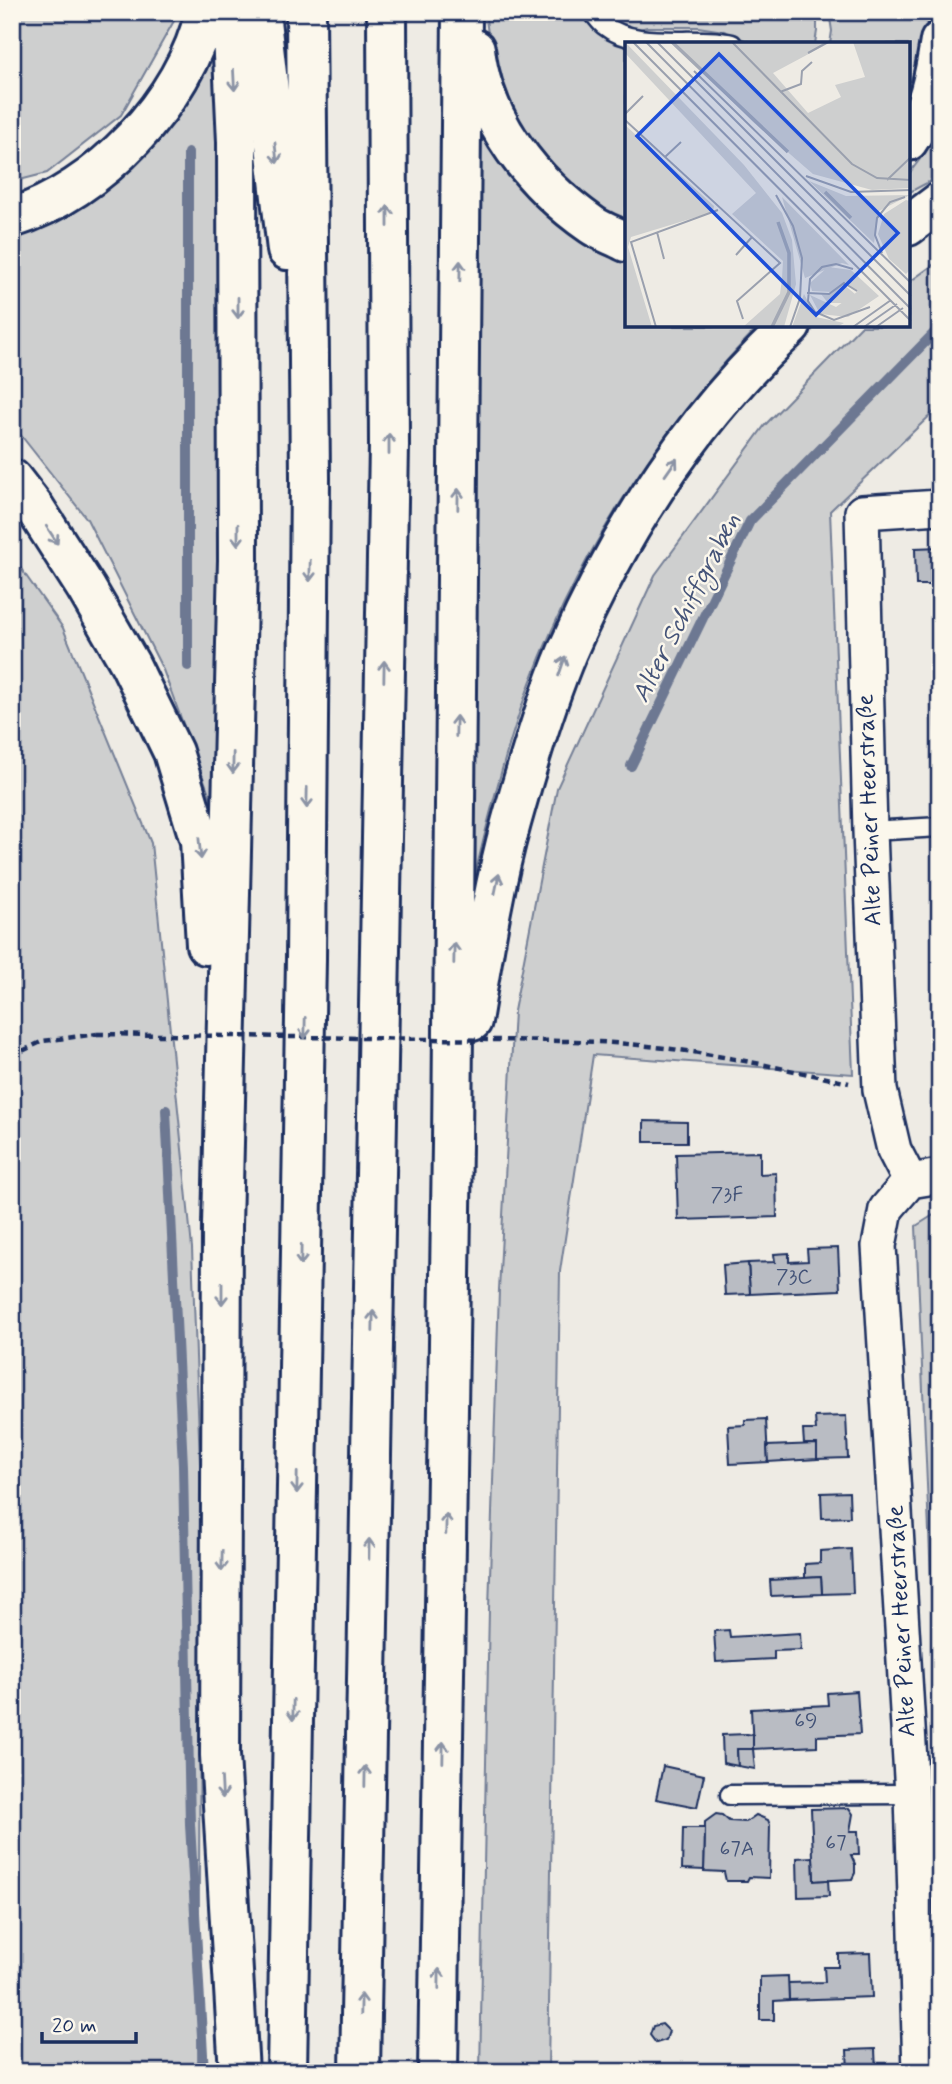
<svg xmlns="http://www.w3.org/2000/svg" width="952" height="2084" viewBox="0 0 952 2084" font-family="Mynerve,sans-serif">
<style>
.green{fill:#cecfcf;stroke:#747f96;stroke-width:2}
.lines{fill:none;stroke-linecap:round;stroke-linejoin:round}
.stream{stroke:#6d7892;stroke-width:10}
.building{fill:#b9bcc3;stroke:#1b2f5e;stroke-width:2}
.lane-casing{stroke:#1b2f5e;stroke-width:23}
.street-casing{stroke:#1b2f5e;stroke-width:38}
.highway-casing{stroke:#1b2f5e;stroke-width:44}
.path{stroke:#1b2f5e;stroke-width:4.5;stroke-dasharray:7 5;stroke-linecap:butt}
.lane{stroke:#fbf7ec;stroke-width:18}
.street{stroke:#fbf7ec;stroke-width:33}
.highway{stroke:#fbf7ec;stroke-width:38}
.path-bridge{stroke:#1b2f5e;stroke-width:4.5;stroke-dasharray:7 5;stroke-linecap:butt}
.oneway{stroke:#8b93a5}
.labels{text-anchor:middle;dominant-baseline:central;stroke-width:5;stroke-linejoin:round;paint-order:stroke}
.number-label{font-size:21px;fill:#425277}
.street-label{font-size:24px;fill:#1b2f5e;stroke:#fbf7ec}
.water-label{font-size:26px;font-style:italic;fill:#445378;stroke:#fbf7ec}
.inset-river{fill:none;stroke:#a3a8b4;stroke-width:3.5}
.inset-road{fill:none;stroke:#9aa0ae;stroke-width:2}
.view{fill:#1d4ed8;fill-opacity:0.15;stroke:#1d4ed8;stroke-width:3.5}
.inset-edge{fill:none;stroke:#1b2f5e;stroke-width:3.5}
</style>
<rect width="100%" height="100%" fill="#eeebe4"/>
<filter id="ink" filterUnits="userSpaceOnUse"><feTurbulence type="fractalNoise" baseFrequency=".0143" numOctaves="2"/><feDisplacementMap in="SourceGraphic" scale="14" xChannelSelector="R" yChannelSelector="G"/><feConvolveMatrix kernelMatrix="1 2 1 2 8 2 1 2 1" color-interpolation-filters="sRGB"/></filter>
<g filter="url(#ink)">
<g class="green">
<polygon points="12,12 179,12 121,115 47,173 12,182"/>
<path d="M485 12H579C590 27 608 44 626 44V224L588 203 525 137 492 63Z"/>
<polygon points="603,12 817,12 817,31 815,44 754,44 724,31 698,27 647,27 632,31 618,27"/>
<polygon points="829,12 926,12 927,32 908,112 908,44 830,44 832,31"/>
<polygon points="220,30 219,820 163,670 87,519 12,424 12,232 105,183 162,135 197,83"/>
<path d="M472 98 626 253V326H759C656 431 569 569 521 708 501 767 486 827 472 888Z"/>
<polygon points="940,123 940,176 908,193 908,175 926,151"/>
<polygon points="940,260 940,406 830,511 853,1074 593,1055 560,1271 548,2072 480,2072 489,1609 499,1290 514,1011 557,788 655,575 765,425 861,326 908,326 908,283"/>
<polygon points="12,556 63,628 151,843 192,1248 201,1491 198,2072 12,2072"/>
<polygon points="940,1211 940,1790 916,1226"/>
</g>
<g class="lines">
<g class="stream">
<polyline points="188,666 188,153"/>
<polyline points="631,766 750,521 940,327"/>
<polyline points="166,1110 183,1466 190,1824 204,2072"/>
</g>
</g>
<g class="building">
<polygon points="940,547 940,585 916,585 915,548"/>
<polygon points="935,689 940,689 940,732 936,733"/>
<polygon points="937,850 940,850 940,894 938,895"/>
<polygon points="644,1121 687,1122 687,1142 644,1142"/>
<polygon points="760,1152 760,1174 776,1173 777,1217 678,1220 676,1154"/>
<polygon points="838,1248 840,1290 750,1294 748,1263 775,1262 774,1254 789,1253 789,1262 808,1261 807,1249"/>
<polygon points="748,1263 750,1294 725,1295 723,1265"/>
<polygon points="846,1416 848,1458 817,1459 817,1444 804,1444 803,1430 816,1430 815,1417"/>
<polygon points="766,1419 768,1462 730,1464 728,1426 745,1425 745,1420"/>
<polygon points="817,1444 817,1459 768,1462 767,1446"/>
<polygon points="849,1492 850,1517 822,1518 821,1493"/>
<polygon points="851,1549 853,1593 822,1594 821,1577 805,1578 805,1564 820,1563 820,1551"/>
<polygon points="821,1577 822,1594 771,1596 770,1580"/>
<polygon points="729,1630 730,1637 800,1633 801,1650 774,1651 774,1659 716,1662 714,1631"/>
<polygon points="857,1691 860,1734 817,1736 817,1746 753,1749 751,1709 828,1705 827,1693"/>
<polygon points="747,1734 753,1735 753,1749 737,1749 738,1766 723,1763 722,1735"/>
<polygon points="737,1749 753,1749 755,1769 738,1766"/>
<polygon points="663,1766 704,1775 697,1807 656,1799"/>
<polygon points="849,1808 853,1814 850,1831 858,1831 859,1855 851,1855 855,1864 855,1873 852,1879 814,1881 811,1809"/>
<polygon points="716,1814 722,1815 729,1821 746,1822 756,1815 768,1820 770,1825 769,1878 749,1877 747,1881 726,1881 724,1872 704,1871 705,1822"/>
<polygon points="683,1828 705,1828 704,1870 682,1869"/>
<polygon points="813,1857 814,1881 828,1880 829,1896 798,1897 797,1858"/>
<polygon points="870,1953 872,1997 789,2000 788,1983 825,1982 824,1967 838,1967 838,1954"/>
<polygon points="788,1976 789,2000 774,2001 774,2020 760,2020 760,1977"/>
<polygon points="662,2024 669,2031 666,2040 656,2043 650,2035 653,2026"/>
<polygon points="875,2049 876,2072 848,2072 847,2050"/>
</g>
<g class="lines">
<defs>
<g id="lane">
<path d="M593 12C596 16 600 22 604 25 636 51 694 35 732 44"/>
<polyline points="870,831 940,827"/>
<polyline points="730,1795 912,1794"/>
</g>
<g id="street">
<polyline points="910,1181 894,1150 880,1090 870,831 862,512 940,507"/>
<polyline points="920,2072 912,1794 879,1246 886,1209 910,1181 940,1176"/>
</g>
<g id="highway">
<polyline points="231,12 237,142 238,560 222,1226 220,1755 239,2072"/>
<polyline points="260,12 287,250"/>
<path d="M475 49C483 122 533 184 592 225 602 232 615 236 626 242"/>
<path d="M908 141C928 113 935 74 940 41"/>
<path d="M12 218C98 192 186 100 205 12"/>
<polyline points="908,226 940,202"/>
<polyline points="12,479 36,510 86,588 130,664 173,752 200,841 206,945"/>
<path d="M472 1021C483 955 493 888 511 823 526 769 545 704 567 652 620 531 694 416 791 326"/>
<polyline points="287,2072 306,959 310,478 306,12"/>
<polyline points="360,2072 389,445 387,12"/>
<polyline points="438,2072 452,1144 462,12"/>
</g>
</defs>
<use href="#lane" class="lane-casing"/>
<use href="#street" class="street-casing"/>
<use href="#highway" class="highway-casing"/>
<g class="path">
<path d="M562 1041C658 1041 755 1062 849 1083"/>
<polyline points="12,1056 43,1041 97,1034"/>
</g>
<use href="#lane" class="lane"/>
<use href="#street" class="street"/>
<use href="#highway" class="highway"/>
<polyline class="path-bridge" points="97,1034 562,1041"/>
</g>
<defs><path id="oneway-shaft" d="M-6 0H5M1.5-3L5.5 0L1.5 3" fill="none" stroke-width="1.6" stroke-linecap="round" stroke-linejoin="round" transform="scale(1.75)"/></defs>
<g class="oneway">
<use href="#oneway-shaft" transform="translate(234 80) rotate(87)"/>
<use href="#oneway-shaft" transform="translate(276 153) rotate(84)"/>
<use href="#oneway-shaft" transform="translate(388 216) rotate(-90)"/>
<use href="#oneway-shaft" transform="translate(460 271) rotate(-89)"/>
<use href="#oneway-shaft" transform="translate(238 308) rotate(90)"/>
<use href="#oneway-shaft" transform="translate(389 444) rotate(-90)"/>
<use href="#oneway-shaft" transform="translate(671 467) rotate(-55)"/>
<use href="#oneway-shaft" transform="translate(458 499) rotate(-89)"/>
<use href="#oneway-shaft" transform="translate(52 535) rotate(57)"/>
<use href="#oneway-shaft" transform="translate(238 535) rotate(90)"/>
<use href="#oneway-shaft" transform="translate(310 571) rotate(91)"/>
<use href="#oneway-shaft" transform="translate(562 666) rotate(-71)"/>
<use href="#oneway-shaft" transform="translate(384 671) rotate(-89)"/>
<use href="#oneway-shaft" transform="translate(456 726) rotate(-89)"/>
<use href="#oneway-shaft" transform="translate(233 763) rotate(91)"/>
<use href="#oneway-shaft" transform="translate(307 798) rotate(91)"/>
<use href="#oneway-shaft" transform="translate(200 849) rotate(84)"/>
<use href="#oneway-shaft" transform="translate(497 884) rotate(-78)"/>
<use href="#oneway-shaft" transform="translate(454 953) rotate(-89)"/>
<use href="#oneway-shaft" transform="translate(305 1028) rotate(91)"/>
<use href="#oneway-shaft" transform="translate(301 1255) rotate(91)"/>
<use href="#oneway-shaft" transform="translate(222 1294) rotate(90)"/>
<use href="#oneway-shaft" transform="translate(373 1321) rotate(-89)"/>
<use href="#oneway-shaft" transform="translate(297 1483) rotate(91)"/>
<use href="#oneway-shaft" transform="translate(446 1524) rotate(-89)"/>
<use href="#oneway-shaft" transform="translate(369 1549) rotate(-89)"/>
<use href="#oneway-shaft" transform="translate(222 1561) rotate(91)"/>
<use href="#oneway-shaft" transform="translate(293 1710) rotate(91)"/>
<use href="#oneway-shaft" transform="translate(443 1752) rotate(-89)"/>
<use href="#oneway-shaft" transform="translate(365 1776) rotate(-89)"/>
<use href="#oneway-shaft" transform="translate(222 1788) rotate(87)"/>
<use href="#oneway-shaft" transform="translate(439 1979) rotate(-89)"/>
<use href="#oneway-shaft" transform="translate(361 2004) rotate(-89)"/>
</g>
</g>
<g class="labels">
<g class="number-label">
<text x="727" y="1195">73F</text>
<text x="794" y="1277">73C</text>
<text x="806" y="1721">69</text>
<text x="836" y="1843">67</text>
<text x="737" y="1849">67A</text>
</g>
<g class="street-label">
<text transform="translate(870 810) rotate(-92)">Alte Peiner Heerstraße</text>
<text transform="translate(902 1621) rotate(-93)">Alte Peiner Heerstraße</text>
</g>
<g class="water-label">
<text transform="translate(687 608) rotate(-63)">Alter Schiffgraben</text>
</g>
</g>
<g transform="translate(625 42)">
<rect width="285" height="285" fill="#eeebe4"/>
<path d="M0 0 119 123 157 171 167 198 171 242 159 285H118L155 252 157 237 158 219 107 172 131 151 0 11ZM48 0H206L148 31 183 71 216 55 210 43 240 35 228 0H285V146L247 148 188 132 128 80ZM0 83 89 164 88 170 6 195 3 205 27 285H0ZM184 139 221 154 285 153 254 169 249 201ZM157 155 224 223 217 221 180 236ZM281 158 285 159V228L281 232 264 217 253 192 259 172ZM203 225 226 228 254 254 223 275 195 272 185 253 211 265 232 250 221 240 207 250 187 249 185 241ZM218 242 230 252 217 261H203L196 252 203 253ZM179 252 191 275 219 281 212 285H167Z" fill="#cecfcf"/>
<path class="inset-river" d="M47 0 163 110M200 150 226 176M147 285 164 250V211L153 180"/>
<path class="inset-road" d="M8 0 286 279M21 0 286 267M32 0 286 254M107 0 227 122 252 136 286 138M183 11 203 0M69 29 286 241M155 50 176 42 177 29 187 20M0 72 18 54M0 78 155 221 112 259 118 277M40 115 56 100M181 134 226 150 286 148M262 138 286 115M151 153 168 184 177 216 175 256 165 285M32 190 39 217M257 211 250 193 252 176 265 160 280 155M111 213 127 195M228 227 211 222 197 225 185 237 183 259 190 270 209 278 245 265M182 251 204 252 219 241 232 249M31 285 6 200 93 168M228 285 266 258M239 285 272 262M251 285 278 266"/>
<path class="view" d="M94 12 273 191 191 273 12 94Z"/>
<rect width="285" height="285" class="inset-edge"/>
</g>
<rect width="952" height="2084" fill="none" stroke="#fbf7ec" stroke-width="42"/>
<rect x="21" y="21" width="910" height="2042" fill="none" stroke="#1b2f5e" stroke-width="2.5" filter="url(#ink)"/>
<path d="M42 2032v10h94v-10" fill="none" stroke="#1b2f5e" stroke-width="3.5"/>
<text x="52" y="2032" font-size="21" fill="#1b2f5e" stroke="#fbf7ec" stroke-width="5" paint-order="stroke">20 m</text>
</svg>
